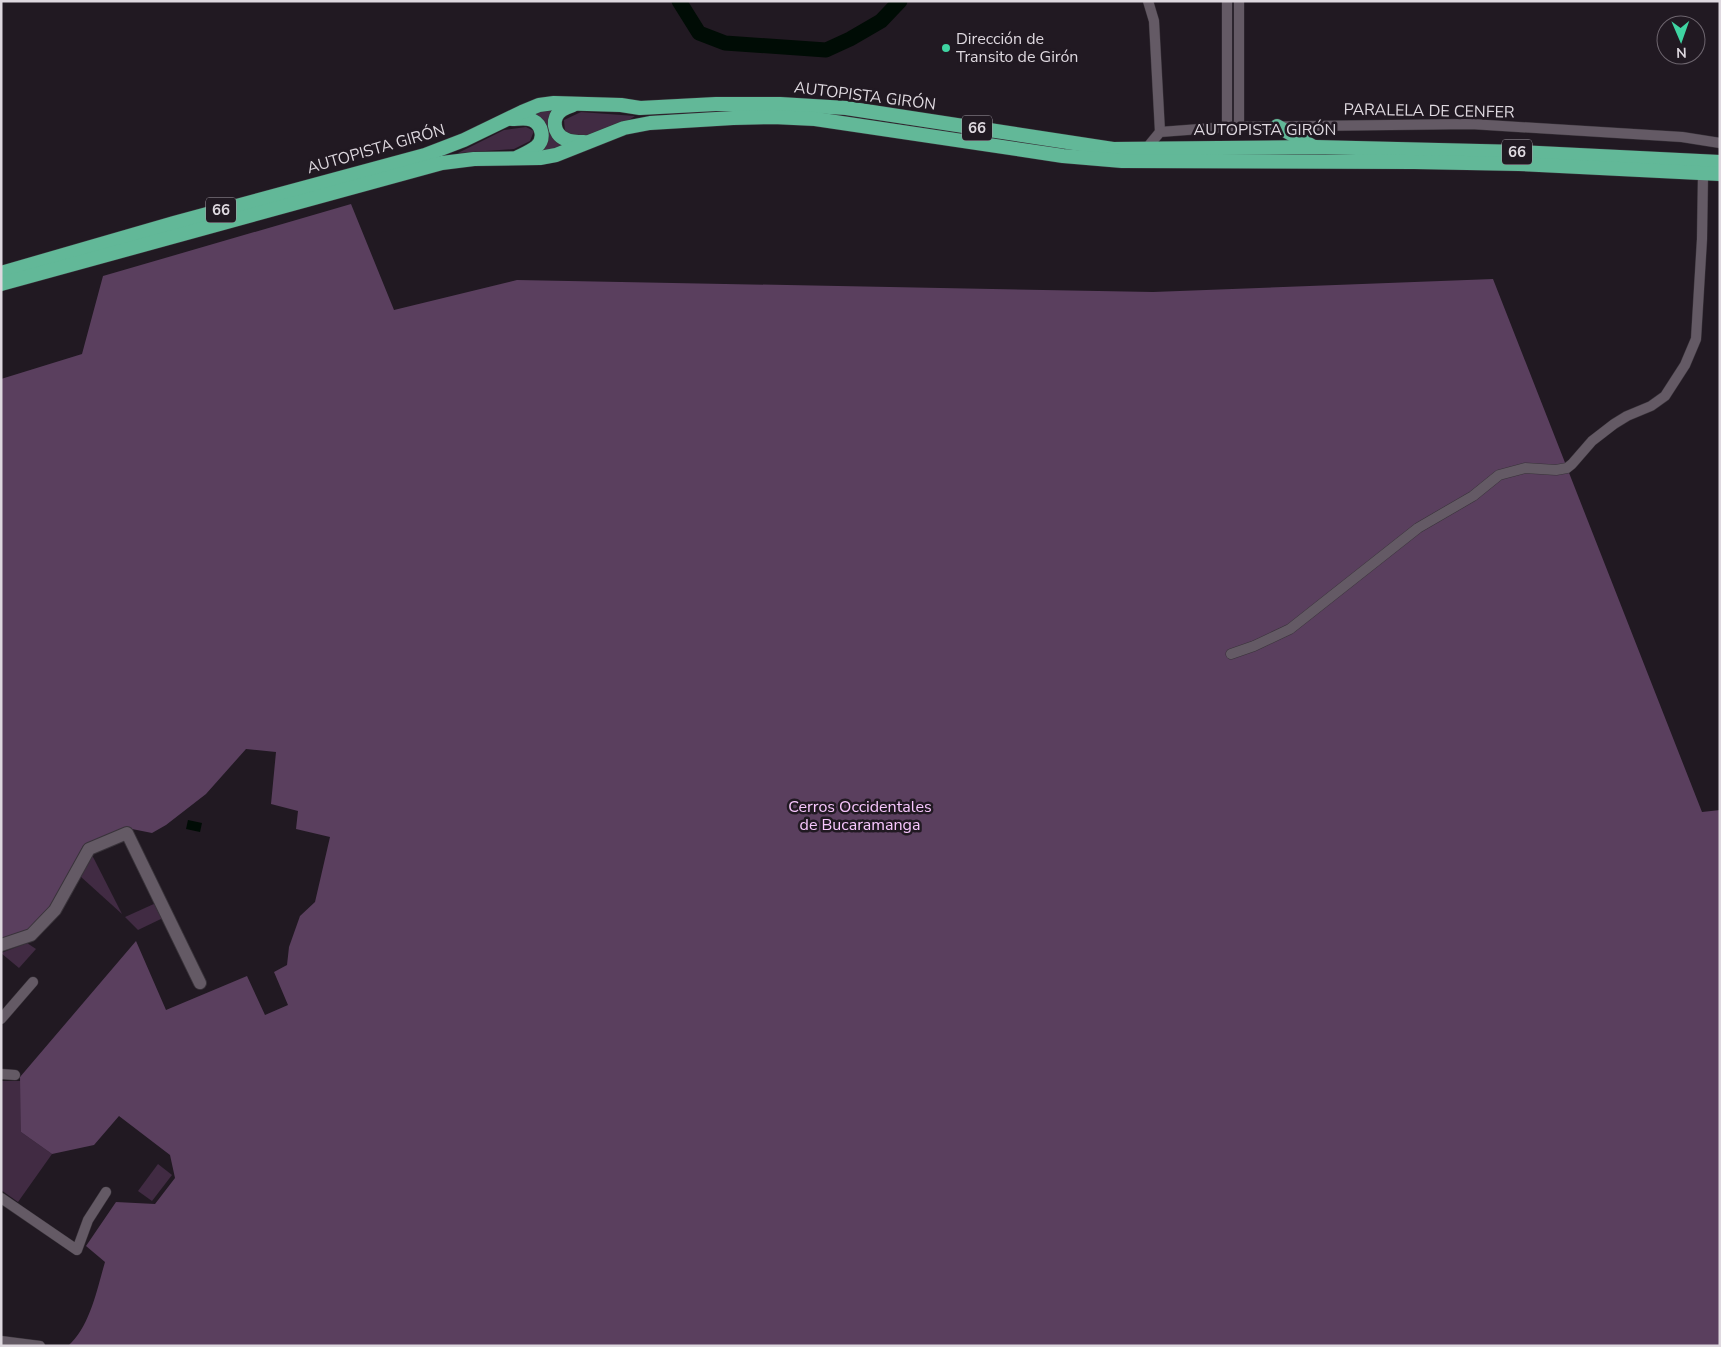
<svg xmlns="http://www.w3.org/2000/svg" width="1721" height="1347" viewBox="0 0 1721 1347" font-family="'Nunito Sans',sans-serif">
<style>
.green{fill:#412b43}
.forest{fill:#5a3f5e}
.water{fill:#000c05}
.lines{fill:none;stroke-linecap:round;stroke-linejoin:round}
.river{stroke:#000c05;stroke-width:15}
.minor-casing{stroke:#39333a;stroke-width:11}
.tertiary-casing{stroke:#39333a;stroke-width:14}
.trunk-casing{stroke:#39333a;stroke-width:15}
.minor{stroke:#645a65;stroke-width:10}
.tertiary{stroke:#645a65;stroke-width:12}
.trunk{stroke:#62b898;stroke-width:14}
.poi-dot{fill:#3fd4a2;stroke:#211922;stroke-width:2}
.labels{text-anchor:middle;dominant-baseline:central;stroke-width:5;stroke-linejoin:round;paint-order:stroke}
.shield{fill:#211922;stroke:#a59fa6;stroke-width:1}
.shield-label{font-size:15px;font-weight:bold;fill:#ded8df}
.poi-label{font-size:16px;fill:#ded8df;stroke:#211922;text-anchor:start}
.street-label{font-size:16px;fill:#ded8df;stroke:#211922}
.park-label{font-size:16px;fill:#f8c7fe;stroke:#211922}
</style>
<rect width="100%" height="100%" fill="#211922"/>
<g class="green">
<polygon points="556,108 553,136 556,141 571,145 534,153 544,145 549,138 548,131 527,114"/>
<polygon points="581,112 635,116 626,122 578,139 565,132 564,120"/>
<polygon points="526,127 534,131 530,141 514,149 458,153 504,130"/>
<polygon points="92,855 122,914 80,876"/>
<polygon points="156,903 163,918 138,930 125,917"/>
<polygon points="27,943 36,949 19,968 1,953"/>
<polygon points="1,1081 22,1081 21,1132 52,1154 18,1202 1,1190"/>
<polygon points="158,1164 172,1175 152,1201 138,1191"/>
</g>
<path class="forest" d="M351 204 394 310 517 280 1153 292 1493 279 1702 812 1720 810V1346H68C90 1327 97 1289 105 1262L86 1246 116 1202 155 1204 175 1178 170 1155 119 1116 94 1145 52 1154 21 1132 20 1077 136 941 166 1010 247 976 265 1015 288 1005 274 972 287 965 289 947 300 916 315 902 330 837 296 829 298 811 271 804 276 752 246 749 206 794 166 825 152 833 127 828 83 846 52 905 27 931 1 940V379L82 354 103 276Z"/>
<polygon class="water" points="188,820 202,823 200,832 186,829"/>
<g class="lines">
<polyline class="river" points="679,1 699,33 725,43 826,50 850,39 881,21 900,1"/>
<defs>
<g id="minor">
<polyline points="1148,1 1154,21 1160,132"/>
<polyline points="1227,127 1227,1"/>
<polyline points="1239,127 1239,1"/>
<polyline points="1146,149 1160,132 1227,127 1471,124 1682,137 1720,143"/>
<polyline points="1231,654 1254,646 1290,629 1418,528 1473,496 1499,475 1525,468 1556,470 1567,468 1572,464 1592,441 1614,424 1627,416 1651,406 1665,396 1685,365 1696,339 1702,239 1703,174"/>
<polyline points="1,1019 33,982"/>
<polyline points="1,1074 15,1075"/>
<polyline points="1,1198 77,1250 88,1220 106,1192"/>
<polyline points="1,1341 40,1346"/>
</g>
<polyline id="tertiary" points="1,945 31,935 55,910 89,849 127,833 200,983"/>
<g id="trunk">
<path d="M573 105C570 106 565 108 562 110 551 117 553 134 565 139 570 142 578 142 584 142"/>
<path d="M512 119C518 119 526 117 532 120 543 125 545 140 536 147 531 151 524 154 518 157"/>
<polyline points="1277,126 1314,147"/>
<polyline points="1,273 174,223 425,155 464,140 522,112 539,105 554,103 621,105 640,108 716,104 780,104 846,108 1113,149 1315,147 1521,152 1720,162"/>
<polyline points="1,284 442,163 474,159 540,158 556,155 624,128 650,123 733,118 773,117 815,119 1063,156 1122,161 1414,162 1519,164 1720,174"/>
</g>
</defs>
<use href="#minor" class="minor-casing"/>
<use href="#tertiary" class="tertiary-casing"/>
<use href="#trunk" class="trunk-casing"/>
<use href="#minor" class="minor"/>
<use href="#tertiary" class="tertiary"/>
<use href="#trunk" class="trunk"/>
</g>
<circle class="poi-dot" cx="946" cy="48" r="5"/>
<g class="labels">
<g class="shield">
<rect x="962" y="115.5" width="30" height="25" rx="4"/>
<rect x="1502" y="139.5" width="30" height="25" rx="4"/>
<rect x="206" y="197.5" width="30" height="25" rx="4"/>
</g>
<g class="shield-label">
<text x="977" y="128">66</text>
<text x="1517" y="152">66</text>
<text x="221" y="210">66</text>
</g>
<g class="poi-label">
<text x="956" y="39">Dirección de<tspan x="956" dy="18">Transito de Girón</tspan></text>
</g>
<g class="street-label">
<text transform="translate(865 96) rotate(7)">AUTOPISTA GIRÓN</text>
<text transform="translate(1429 111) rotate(1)">PARALELA DE CENFER</text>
<text x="1265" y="130">AUTOPISTA GIRÓN</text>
<text transform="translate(376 149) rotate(-16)">AUTOPISTA GIRÓN</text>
</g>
<g class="park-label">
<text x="860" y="807">Cerros Occidentales<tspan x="860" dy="18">de Bucaramanga</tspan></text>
</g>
</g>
<rect width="1721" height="1347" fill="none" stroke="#ded8df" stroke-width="5"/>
<g transform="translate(1681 40) rotate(178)"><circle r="24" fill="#211922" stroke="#6d656e"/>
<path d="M0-4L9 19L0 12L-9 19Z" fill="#3fd4a2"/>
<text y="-8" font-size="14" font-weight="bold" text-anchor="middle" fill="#ded8df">N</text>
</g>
</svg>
